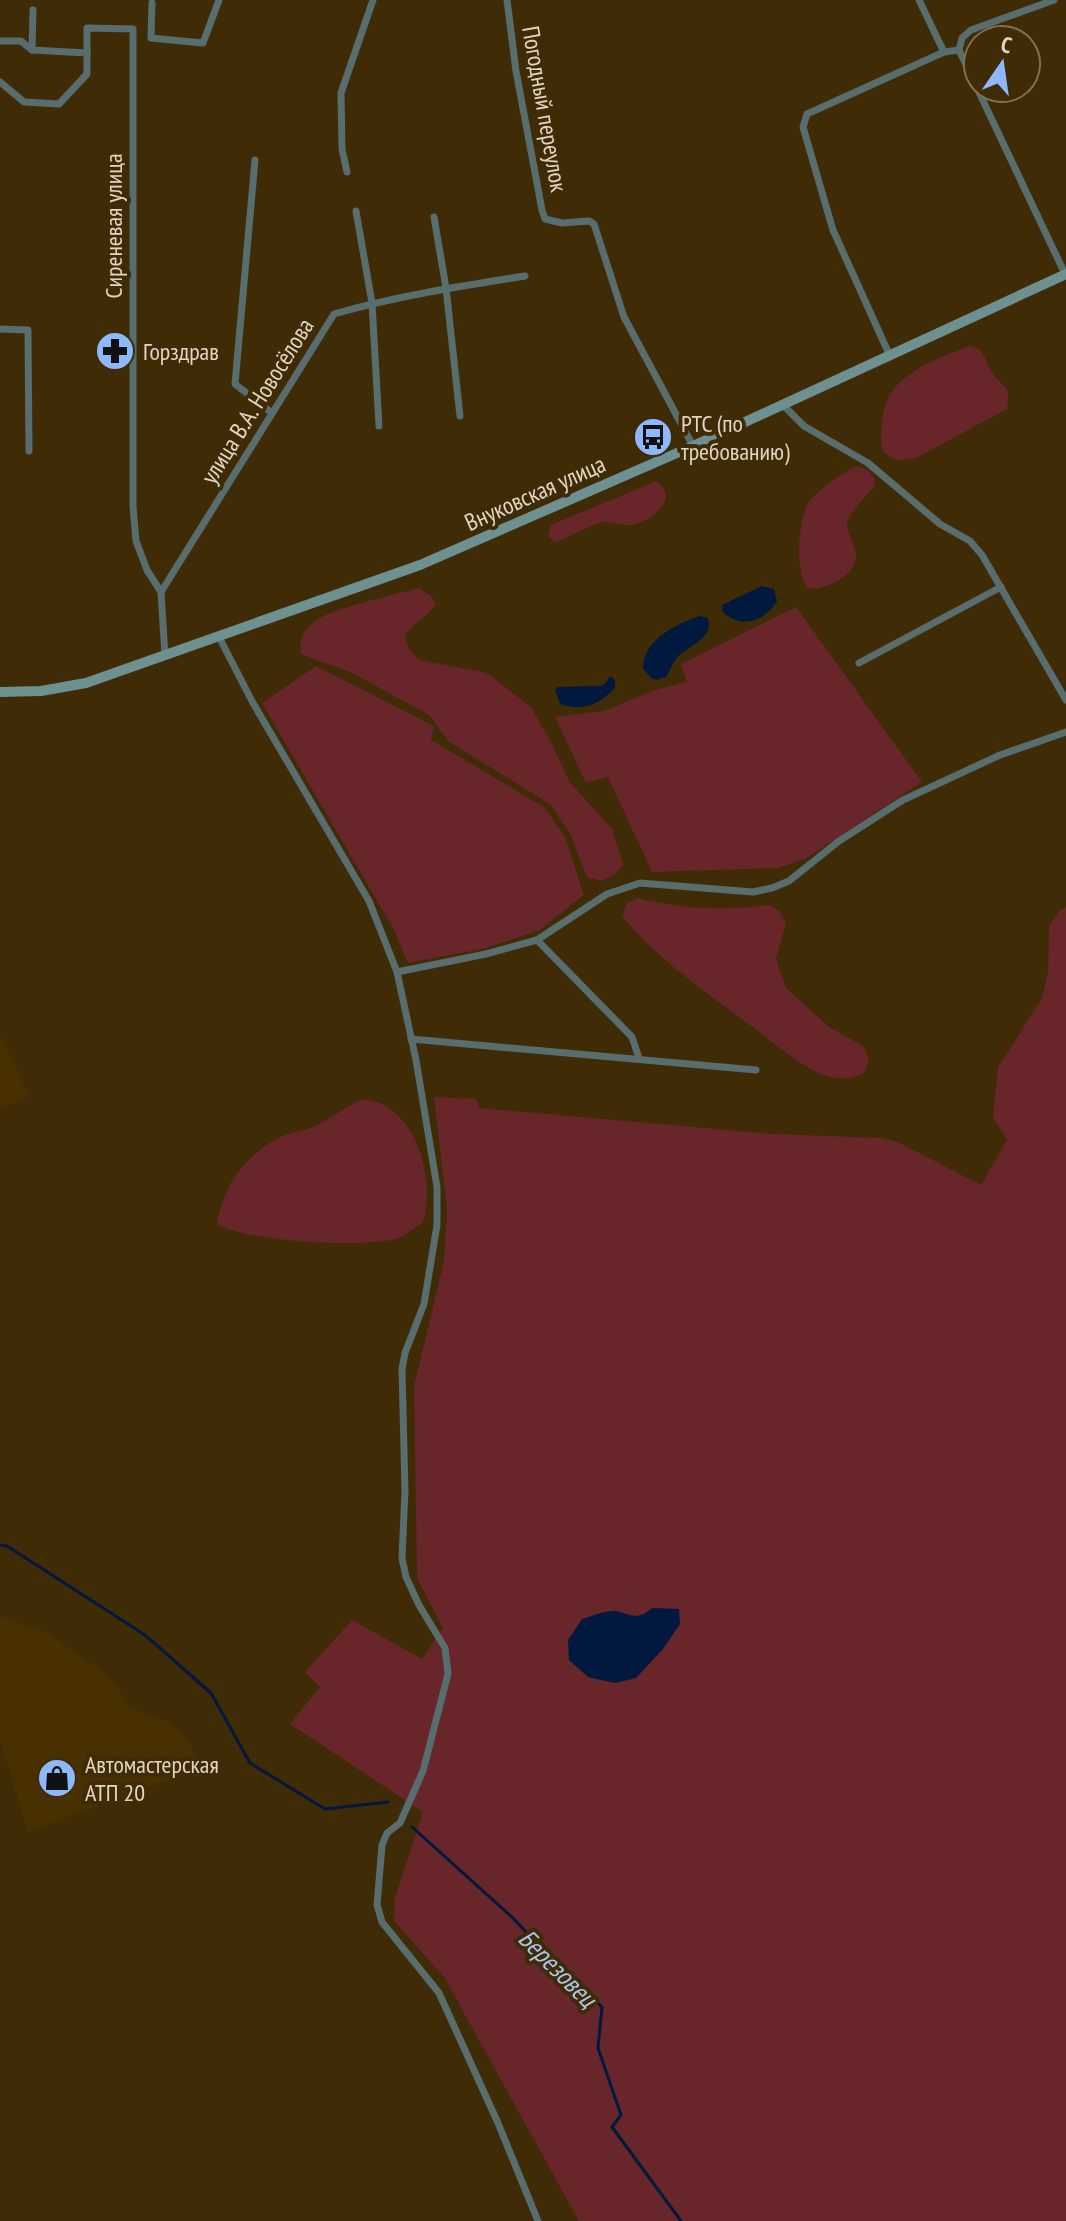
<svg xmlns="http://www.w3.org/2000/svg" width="1066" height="2221" viewBox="0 0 1066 2221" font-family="'PT Sans Narrow',sans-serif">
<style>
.built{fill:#483001}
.green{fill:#68252a;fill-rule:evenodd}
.water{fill:#01183f}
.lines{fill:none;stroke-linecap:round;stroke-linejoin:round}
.stream{stroke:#01183f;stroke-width:3}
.minor{stroke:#576d6e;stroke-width:7}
.secondary{stroke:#6d9091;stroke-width:10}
.labels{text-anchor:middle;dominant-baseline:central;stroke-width:8;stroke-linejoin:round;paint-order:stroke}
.street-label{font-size:24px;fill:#e2d5c2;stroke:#3f2b06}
.poi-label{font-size:24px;fill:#e2d5c2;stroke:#3f2b06;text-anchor:start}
.water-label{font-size:26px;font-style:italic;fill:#abc6f0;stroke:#3f2b06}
</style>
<rect width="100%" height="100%" fill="#3f2b06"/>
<g class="built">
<polygon points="0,1034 29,1096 0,1109"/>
<polygon points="0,1616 47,1632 97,1668 117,1685 129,1707 171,1723 191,1743 197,1769 28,1832 0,1740"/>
</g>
<g class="green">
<path d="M970 346 980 349C986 357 987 366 993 374 1005 390 1011 384 1007 409L918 457 897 461 884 453C880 441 881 434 882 422 885 376 932 360 970 346Z"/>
<path d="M858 466C868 470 875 474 875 485L853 511 847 522C847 534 854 543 856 554 858 575 824 592 807 588 795 572 798 521 808 503 815 492 845 470 858 466Z"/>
<path d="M656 481C683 499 648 524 629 525 620 526 611 521 603 522 589 524 570 538 555 542L548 536 551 525Z"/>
<path d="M419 588 432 597 436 604C428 617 414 623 405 635L409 650 420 660 487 673 531 707 551 742 569 781 612 829 623 864 616 874 601 881 587 877 570 834 551 805 448 741 429 715 352 673 301 654C298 640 304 629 315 621 328 610 399 593 419 588Z"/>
<polygon points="796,607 922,782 805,859 778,868 652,872 608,777 586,783 555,717 603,711 655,690 687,682 681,664"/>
<polygon points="316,666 434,726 431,740 544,807 565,837 584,895 538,931 482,949 408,963 394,930 262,703"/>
<path d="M637 898C683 909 724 911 771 905L780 912 786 923 776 959 786 988 829 1027 863 1046 869 1058 865 1072C854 1079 843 1080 830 1077 810 1073 774 1044 758 1031 710 995 660 962 622 916L627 903Z"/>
<path d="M1066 907V2221H579L444 1977 394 1921 395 1898 423 1812 290 1724 320 1687 305 1672 352 1620 422 1659 443 1628 417 1578 414 1386 444 1261 447 1209 434 1097 476 1099 479 1108 773 1134 881 1138 898 1142 981 1185 1007 1140 993 1117 998 1067 1042 998 1048 972 1049 925 1061 910ZM613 1610 629 1617 645 1614 568 1640Z"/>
<path d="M363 1099C370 1101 380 1102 386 1106 422 1128 434 1185 423 1223 414 1228 405 1236 396 1239 362 1248 246 1242 217 1224 223 1186 248 1151 283 1136 294 1131 308 1131 319 1124 334 1116 347 1106 363 1099Z"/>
</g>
<g class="water">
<path d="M762 586 774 589 777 601C764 622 741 630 722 611V605Z"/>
<path d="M699 616 708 618C715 639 687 645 676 659 672 664 670 671 666 677L656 680 651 678 643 668C644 639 675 625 699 616Z"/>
<path d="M610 676 615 680V688C599 704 583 712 560 704L555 690 557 687 600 686 605 684Z"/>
<path d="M652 1608 679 1609 680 1624 663 1649 636 1678 615 1683 588 1677 569 1660 568 1640 582 1619C592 1616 606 1610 615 1611 632 1614 636 1622 652 1608Z"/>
</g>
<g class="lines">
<g class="stream">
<polyline points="0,1545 7,1546 145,1635 211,1693 250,1763 325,1809 388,1802"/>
<polyline points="412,1827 513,1918 561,1970 602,2007 598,2048 621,2115 612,2127 681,2221"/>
</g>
<g class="minor">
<polyline points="507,0 516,71 542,210 545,219 562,223 589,221 594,224 624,317 693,446"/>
<polyline points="919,0 944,52 959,50 1065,274"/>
<polyline points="152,3 151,38 203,43 219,0"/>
<polyline points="0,41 21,41 32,50 87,53 87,28 133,29 133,506 136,541 147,570 161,592 165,656"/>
<polyline points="32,50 33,10"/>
<polyline points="959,50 962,38 971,30 1054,0"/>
<polyline points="0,82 24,102 59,104 87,74 87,53"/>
<polyline points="255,160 235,384 272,413"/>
<polyline points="347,172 342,149 341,93 373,0"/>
<polyline points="356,211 372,303 379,426"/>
<polyline points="434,217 446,288 460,416"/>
<polyline points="0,329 28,330 29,451"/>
<polyline points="890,356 833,230 803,127 807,114 944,52"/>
<polyline points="783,405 804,426 868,463 940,524 970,541 982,555 1066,700"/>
<path d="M161 592 334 314C397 296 461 286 525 276"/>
<polyline points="219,637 253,703 369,901 397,972 416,1060 437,1187 437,1225 424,1304 405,1353 402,1369 405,1491 402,1558 406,1577 419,1605 445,1648 448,1674 423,1771 400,1823 387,1833 382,1845 377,1905 382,1922 439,1993 498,2123 538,2221"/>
<polyline points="859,663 1001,587"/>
<polyline points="537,940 632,1037 639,1058"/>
<polyline points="397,972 486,954 537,940 607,894 640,883 753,892 772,888 789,881 839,841 903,800 1000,755 1066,732"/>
<polyline points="411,1039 756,1070"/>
</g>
<polyline class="secondary" points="0,692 41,691 86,683 420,565 693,446 1066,274"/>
</g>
<defs>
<symbol id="pharmacy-disc" viewBox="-11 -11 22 22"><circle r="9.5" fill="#8db9fc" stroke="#3f2b06"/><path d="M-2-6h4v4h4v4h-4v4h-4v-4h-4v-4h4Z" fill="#111"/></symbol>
<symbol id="bus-disc" viewBox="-11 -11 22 22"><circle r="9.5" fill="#8db9fc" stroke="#3f2b06"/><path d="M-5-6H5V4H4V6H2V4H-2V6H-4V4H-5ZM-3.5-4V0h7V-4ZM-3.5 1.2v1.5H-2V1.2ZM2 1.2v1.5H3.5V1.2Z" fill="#111"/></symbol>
<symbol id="shop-disc" viewBox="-11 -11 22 22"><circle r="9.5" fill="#8db9fc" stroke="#3f2b06"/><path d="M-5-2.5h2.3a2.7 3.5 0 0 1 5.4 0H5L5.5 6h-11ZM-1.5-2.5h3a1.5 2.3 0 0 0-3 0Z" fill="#111"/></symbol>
</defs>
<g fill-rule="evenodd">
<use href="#pharmacy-disc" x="93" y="329" width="44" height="44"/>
<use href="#bus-disc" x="631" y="415" width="44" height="44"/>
<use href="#shop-disc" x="35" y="1756" width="44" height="44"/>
</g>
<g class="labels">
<g class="street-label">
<text transform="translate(545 109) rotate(80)">Погодный переулок</text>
<text transform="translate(113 226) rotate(-90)">Сиреневая улица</text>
<text transform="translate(257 401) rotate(-58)">улица В.А. Новосёлова</text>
<text transform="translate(535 493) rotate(-24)">Внуковская улица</text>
</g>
<g class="poi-label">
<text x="143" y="351">Горздрав</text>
<text x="681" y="423">РТС (по<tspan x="681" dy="28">требованию)</tspan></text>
<text x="85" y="1764">Автомастерская<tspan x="85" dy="28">АТП 20</tspan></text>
</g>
<g class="water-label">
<text transform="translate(558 1968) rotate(45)">Березовец</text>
</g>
</g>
<g transform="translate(1002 64) rotate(13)"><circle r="38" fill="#3f2b06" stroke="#806f51" stroke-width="2"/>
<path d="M0-6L14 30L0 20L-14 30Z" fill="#8db9fc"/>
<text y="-12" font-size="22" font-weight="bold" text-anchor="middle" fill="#e2d5c2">С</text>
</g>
</svg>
